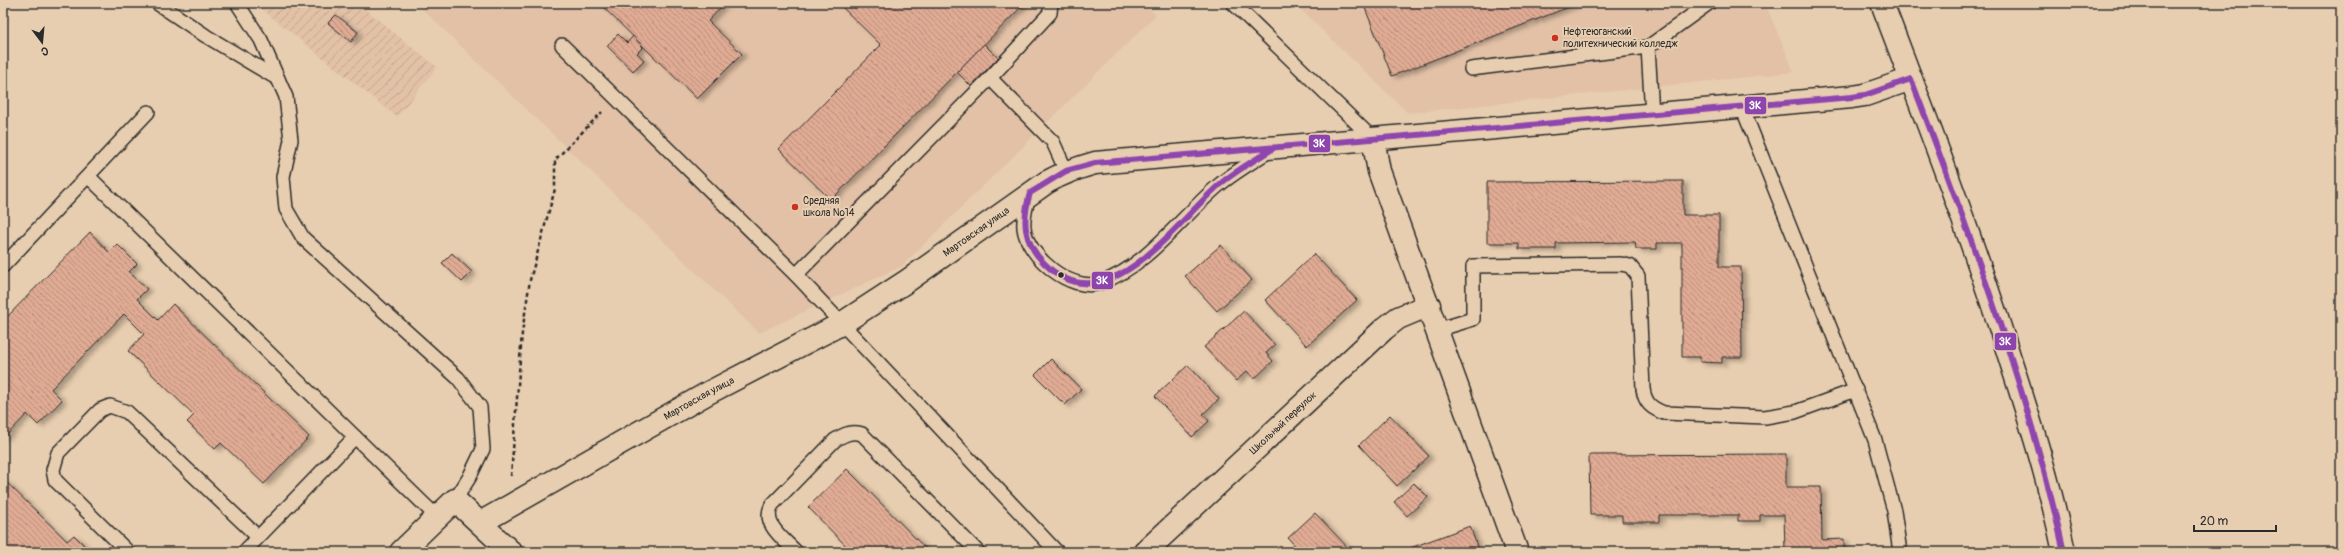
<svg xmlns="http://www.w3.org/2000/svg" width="2344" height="555" viewBox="0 0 2344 555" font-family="Pangolin,sans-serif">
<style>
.built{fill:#e2c1a6}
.industrial{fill:url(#industrial-furrows)}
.building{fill:url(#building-back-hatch);stroke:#2b2b2b;filter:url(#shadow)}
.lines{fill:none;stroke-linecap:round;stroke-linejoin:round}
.lane-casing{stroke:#2b2b2b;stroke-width:16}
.street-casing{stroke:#2b2b2b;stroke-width:25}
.secondary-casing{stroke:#2b2b2b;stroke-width:25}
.path{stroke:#2b2b2b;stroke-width:2.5;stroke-dasharray:4 3;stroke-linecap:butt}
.lane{stroke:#e8ceb0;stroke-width:13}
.street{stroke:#e8ceb0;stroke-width:22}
.secondary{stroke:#e8ceb0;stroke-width:22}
.bus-1-casing{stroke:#e8ceb0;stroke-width:9}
.bus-1{stroke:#8e44ad;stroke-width:6}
.poi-dot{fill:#c8321e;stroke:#e8ceb0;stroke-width:1.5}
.bus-dot{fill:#2b2b2b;stroke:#e8ceb0;stroke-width:1.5}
.labels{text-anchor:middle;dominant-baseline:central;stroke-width:4;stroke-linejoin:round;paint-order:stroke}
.poi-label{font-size:10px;fill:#2b2b2b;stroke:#e8ceb0;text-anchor:start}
.street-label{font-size:10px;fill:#2b2b2b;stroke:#e8ceb0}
.line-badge{stroke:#e8ceb0;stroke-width:1.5}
.badge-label{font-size:11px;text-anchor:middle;font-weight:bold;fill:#fff}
</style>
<defs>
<pattern id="industrial-furrows" width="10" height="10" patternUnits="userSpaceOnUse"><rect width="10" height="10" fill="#e2c1a6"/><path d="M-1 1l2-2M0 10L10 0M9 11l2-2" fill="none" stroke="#c2a68f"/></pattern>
<pattern id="building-back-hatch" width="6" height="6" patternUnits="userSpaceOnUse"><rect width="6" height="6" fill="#e0ab94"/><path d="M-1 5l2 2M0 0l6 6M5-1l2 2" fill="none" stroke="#b68b79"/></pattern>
<filter id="shadow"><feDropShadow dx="4.5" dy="2.5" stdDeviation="2" flood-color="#0004"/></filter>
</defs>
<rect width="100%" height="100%" fill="#e8ceb0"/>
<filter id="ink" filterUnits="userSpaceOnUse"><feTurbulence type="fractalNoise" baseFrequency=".025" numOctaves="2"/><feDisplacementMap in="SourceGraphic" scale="8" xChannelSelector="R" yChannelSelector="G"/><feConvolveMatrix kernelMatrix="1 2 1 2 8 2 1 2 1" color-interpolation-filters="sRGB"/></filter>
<g filter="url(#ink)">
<g class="built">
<polygon points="416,3 1143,3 1156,15 902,266 759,333"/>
<polygon points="1294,3 1765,3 1794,72 1408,113"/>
</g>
<polygon class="industrial" points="357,3 437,67 397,117 255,4"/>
<g class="building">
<polygon points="599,3 725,3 708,21 742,54 697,99"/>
<polygon points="838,3 1025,3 831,200 779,149 881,45"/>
<polygon points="1363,3 1579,3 1392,76"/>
<polygon points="336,15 358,32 351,42 328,23"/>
<polygon points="618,34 627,43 633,36 643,47 637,53 644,60 633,71 607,46"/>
<polygon points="984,44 998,58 971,86 957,72"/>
<polygon points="1683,181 1683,215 1719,215 1719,267 1741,267 1742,357 1722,357 1722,363 1700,362 1700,357 1682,357 1682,243 1657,243 1657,249 1636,249 1635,242 1556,243 1556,249 1519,249 1519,243 1487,243 1487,182"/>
<polygon points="90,232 109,252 117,244 137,264 129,272 147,289 137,299 158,320 173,304 309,437 264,484 221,443 215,449 187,422 194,415 128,351 144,334 124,314 51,389 62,400 38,425 27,414 3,439 3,321"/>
<polygon points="1221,245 1252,280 1217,311 1185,276"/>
<polygon points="452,253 472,272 462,282 442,263"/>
<polygon points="1314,254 1357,300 1307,346 1265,300"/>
<polygon points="1244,311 1275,345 1266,353 1273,361 1254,379 1247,371 1236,381 1204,347"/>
<polygon points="1051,359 1081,389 1065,405 1035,375"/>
<polygon points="1188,365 1219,399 1203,414 1209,421 1192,437 1155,396"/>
<polygon points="1390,415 1429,456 1397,486 1359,445"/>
<polygon points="1786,454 1786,487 1821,487 1822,540 1844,539 1844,552 1785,552 1784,515 1760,515 1760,521 1738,521 1738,515 1659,515 1659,522 1622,522 1622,515 1590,515 1589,455"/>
<polygon points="847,469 929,552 852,552 808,507"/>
<polygon points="3,479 67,541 74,535 91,552 3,552"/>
<polygon points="1414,483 1428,497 1407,516 1394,502"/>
<polygon points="1315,513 1352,552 1301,552 1288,538"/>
<polygon points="1470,526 1479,552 1412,552 1410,548"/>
</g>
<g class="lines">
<defs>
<g id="lane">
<polyline points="157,3 206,36 278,79"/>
<polyline points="237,3 261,40 286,97 291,140 283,177 286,209 303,238 458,378 480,407 483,449 469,478 455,500"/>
<polyline points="1233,3 1373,139"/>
<polyline points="562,45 796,275 1057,552"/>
<polyline points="1471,69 1648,47"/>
<polyline points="990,78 1050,13 1051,3"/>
<polyline points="1742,107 1875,440 1894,511 1900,552"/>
<polyline points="1652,115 1648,47 1709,3"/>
<polyline points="89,177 437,517"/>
<path d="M1029 196C1026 206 1023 217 1024 228 1027 256 1071 293 1100 283 1148 266 1181 217 1219 185 1235 172 1252 162 1269 151"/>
<polyline points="3,266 148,112"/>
<polyline points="796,275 990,78 1053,142 1066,171"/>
<path d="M1437 330 1473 319V266L1621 264 1630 266 1638 276 1643 389C1645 403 1651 408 1664 413L1765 417 1795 412 1856 390"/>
<polyline points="128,552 55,480 53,470 58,453 100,410 110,406 127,412 258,537"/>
<polyline points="244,552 355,437"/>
<path d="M796 552C784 539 761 524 772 505L835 440C845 434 851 431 862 434L978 552"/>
</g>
<g id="street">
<polyline points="1373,139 1379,171 1517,552"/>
<path id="s1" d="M480 523 708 393 841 324 907 281 1047 182C1063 173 1077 168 1095 163L1852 97 1865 95 1911 79"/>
<polyline points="401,552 455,500 511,552"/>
<path id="s2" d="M1145 552 1384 329 1398 318 1429 305"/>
</g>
<path id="secondary" d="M1882 3C1928 123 1974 243 2012 365 2032 427 2051 488 2064 552"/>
</defs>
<use href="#lane" class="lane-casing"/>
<use href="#street" class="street-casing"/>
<use href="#secondary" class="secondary-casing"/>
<polyline class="path" points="511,476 522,333 530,280 555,189 555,160 602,112"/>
<use href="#lane" class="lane"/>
<use href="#street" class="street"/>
<use href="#secondary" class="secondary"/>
<defs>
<path id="bus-1" d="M1274 148C1255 160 1235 171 1219 185 1174 224 1107 327 1044 263 1023 242 1022 220 1030 193L1066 171 1095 163 1852 97 1865 95 1911 79C1970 233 2028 390 2064 552"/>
</defs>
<use href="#bus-1" class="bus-1-casing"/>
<use href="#bus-1" class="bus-1"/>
</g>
</g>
<g class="poi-dot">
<circle cx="1555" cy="38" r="4"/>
<circle cx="795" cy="207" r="4"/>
</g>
<circle class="bus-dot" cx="1061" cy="275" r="3.5"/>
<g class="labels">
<g class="poi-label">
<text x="1563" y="32">Нефтеюганский<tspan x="1563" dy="12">политехнический колледж</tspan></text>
<text x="803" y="201">Средняя<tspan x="803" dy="12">школа №14</tspan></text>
</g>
<g class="street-label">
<text stroke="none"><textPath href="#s1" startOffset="576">Мартовская улица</textPath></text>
<text stroke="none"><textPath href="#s1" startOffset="252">Мартовская улица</textPath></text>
<text stroke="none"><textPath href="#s2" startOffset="189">Школьный переулок</textPath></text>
</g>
</g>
<g class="line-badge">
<rect x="1744" y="96" width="23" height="19" rx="4" fill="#8e44ad"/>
<rect x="1308" y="134" width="23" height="19" rx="4" fill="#8e44ad"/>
<rect x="1091" y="271" width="23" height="19" rx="4" fill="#8e44ad"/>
<rect x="1994" y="332" width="23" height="19" rx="4" fill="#8e44ad"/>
</g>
<g class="badge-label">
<text x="1755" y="109">3К</text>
<text x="1319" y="147">3К</text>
<text x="1102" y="284">3К</text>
<text x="2005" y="345">3К</text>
</g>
<rect width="2344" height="555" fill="none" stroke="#e8ceb0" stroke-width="16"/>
<rect x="8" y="8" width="2328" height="539" fill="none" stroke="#2b2b2b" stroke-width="1.5" filter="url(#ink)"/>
<g transform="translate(42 42) rotate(164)" stroke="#e8ceb0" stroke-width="3" paint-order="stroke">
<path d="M0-3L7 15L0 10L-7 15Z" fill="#2b2b2b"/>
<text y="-6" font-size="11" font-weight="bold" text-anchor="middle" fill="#2b2b2b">С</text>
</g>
<path d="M2194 525v6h82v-6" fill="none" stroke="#2b2b2b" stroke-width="2"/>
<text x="2200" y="525" font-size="12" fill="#2b2b2b" stroke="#e8ceb0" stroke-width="3" paint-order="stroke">20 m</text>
</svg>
